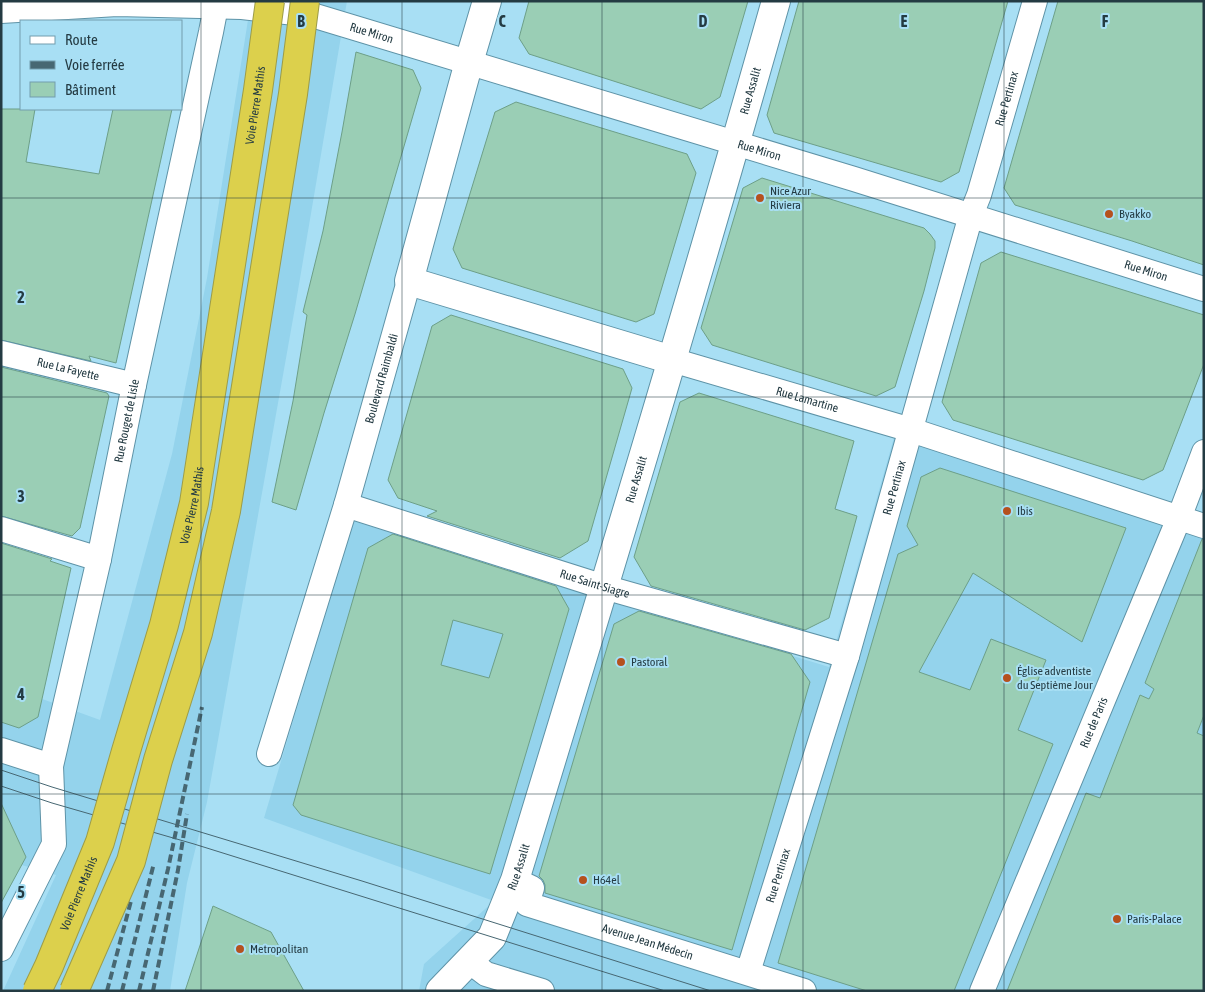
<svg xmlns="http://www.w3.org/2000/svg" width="1205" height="992" viewBox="0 0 1205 992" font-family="'Asap Condensed',sans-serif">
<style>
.built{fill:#94d3ec}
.building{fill:#9aceb5;stroke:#6d9f88;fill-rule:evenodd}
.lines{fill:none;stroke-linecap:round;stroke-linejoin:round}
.street-casing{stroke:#5e93a7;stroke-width:26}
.secondary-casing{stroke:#5e93a7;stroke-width:30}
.street{stroke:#fff;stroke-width:24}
.secondary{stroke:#fff;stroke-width:28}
.tram{stroke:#476772;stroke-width:1}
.rail{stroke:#476772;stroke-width:4;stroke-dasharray:8 4;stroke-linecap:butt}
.highway-bridge-casing{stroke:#9c9c49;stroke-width:30;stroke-linecap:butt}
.highway-bridge{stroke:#dcd04c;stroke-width:28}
.grid{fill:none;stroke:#243b43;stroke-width:1;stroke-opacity:0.55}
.poi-dot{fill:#b5511e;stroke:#a8dff4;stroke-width:2}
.labels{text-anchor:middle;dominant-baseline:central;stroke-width:4;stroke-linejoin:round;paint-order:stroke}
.street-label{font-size:12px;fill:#243b43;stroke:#a8dff4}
.poi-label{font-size:12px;fill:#243b43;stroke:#a8dff4;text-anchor:start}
.grid-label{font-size:16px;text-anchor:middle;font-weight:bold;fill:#243b43;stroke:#a8dff4;stroke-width:4;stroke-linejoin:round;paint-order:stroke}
</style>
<rect width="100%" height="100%" fill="#a8dff4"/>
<g class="built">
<polygon points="251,1 347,1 296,302 207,802 187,883 170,991 3,991 56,875 1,859 1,684 100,720 172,454 207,278"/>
<polygon points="895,434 1204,533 1204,991 419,991 424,964 494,901 264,818 353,521 829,667"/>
</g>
<g class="building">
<polygon points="529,1 748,1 720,97 701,109 529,54 519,38"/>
<polygon points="799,1 1008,1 959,172 941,182 774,133 767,115"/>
<polygon points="1058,1 1204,1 1204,265 1132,241 1015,205 1004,188"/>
<polygon points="356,52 413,70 421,88 355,314 324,413 296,510 272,502 293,401 307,315 303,312 323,231 342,132"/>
<polygon points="516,102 687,154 696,173 654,314 636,322 462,268 453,249 495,112"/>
<polygon points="1,109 35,109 26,162 99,174 113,109 172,109 116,363 89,356 91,361 1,340"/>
<polygon points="762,178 924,228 930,234 935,241 935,248 924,291 895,387 876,396 789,369 712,345 701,328 743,188"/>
<polygon points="1001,252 1204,315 1204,364 1163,470 1143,480 953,420 942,402 981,263"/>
<polygon points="451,315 623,369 632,388 588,541 560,558 427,516 437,511 398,498 388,480 432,326"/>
<polygon points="1,367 107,393 109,396 80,528 72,536 1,516"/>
<polygon points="699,393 854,441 835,509 857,516 829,618 805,630 651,586 634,557 680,402"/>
<polygon points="940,468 1126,528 1082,642 973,573 919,672 970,690 991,639 1046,660 1018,730 1053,744 954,991 867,991 778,963 898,554 918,545 907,526 921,477"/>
<path d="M393 534 556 586 569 609 490 874 301 815 293 805 368 548ZM453 620 503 634 489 678 441 665Z"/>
<polygon points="1202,539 1204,539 1204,715 1197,733 1204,736 1204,991 1007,991 1086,793 1100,798 1140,695 1149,699 1154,689 1145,683"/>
<polygon points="1,543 52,559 50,561 71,568 38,717 19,728 1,722"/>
<polygon points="639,611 791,654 810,682 732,950 545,893 545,885 543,880 539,876 614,624"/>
<polygon points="1,803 26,857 1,903"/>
<polygon points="213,906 271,932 304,991 185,991"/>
</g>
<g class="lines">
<defs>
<g id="street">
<path id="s1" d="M1 11 117 4 242 7 312 15 854 179 1204 289"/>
<path id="s2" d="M1 353 134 385"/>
<path id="s3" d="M672 360 911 430 1204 526"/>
<path id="s4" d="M346 505 604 587 847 656"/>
<polyline points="1,529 99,559"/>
<polyline points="1,750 51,766"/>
<path id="s5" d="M269 754 346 505 409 281"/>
<path id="s6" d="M515 880 532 888 527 904 804 991"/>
<path id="s7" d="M1 949 54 844 51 766 99 559 134 385 211 32 217 1"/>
<polyline points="469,961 486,974 542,991"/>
<path id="s8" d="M748 972 847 656 971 215 979 195 1035 1"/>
<path id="s9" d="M982 991 1179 518 1204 452"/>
</g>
<g id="secondary">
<polyline points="487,1 469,62 409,281 672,360"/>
<path id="s10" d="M440 991 492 937 515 880C604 588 693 295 776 1"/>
</g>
</defs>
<use href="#street" class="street-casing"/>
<use href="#secondary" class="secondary-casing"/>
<use href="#street" class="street"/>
<use href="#secondary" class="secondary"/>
<g class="tram">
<polyline points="1,770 52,787 362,881 711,991"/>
<polyline points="1,786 52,803 194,844 665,991"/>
</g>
<g class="rail">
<polyline points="107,991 131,901"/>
<polyline points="122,991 154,863"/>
<polyline points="139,991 168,869 202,707"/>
<polyline points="153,991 178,870 187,814"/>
</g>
<defs>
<g id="highway-bridge">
<path id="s11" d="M37 991 49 966 100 842 126 751 164 625 194 503 258 90 270 1"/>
<polyline points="74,991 131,861 158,760 198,633 226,511 293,94 305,1"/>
</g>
</defs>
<use href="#highway-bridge" class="highway-bridge-casing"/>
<use href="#highway-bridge" class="highway-bridge"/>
</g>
<path class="grid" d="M201 1V991M402 1V991M602 1V991M803 1V991M1004 1V991M1 198H1204M1 397H1204M1 595H1204M1 794H1204"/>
<g class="poi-dot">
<circle cx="760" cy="198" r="5"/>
<circle cx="1109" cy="214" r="5"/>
<circle cx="1007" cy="511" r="5"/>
<circle cx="621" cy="662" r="5"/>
<circle cx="1007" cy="678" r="5"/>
<circle cx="583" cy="880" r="5"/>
<circle cx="1117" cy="919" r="5"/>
<circle cx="240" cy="949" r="5"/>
</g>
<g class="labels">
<g class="street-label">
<text stroke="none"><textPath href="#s1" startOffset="374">Rue Miron</textPath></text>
<text stroke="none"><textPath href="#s10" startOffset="960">Rue Assalit</textPath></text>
<text stroke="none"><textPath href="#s8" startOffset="911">Rue Pertinax</textPath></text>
<text stroke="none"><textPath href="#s11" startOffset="916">Voie Pierre Mathis</textPath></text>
<text stroke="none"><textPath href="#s1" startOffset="779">Rue Miron</textPath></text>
<text stroke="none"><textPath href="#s1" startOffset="1184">Rue Miron</textPath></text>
<text stroke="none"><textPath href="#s2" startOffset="69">Rue La Fayette</textPath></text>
<text stroke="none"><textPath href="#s5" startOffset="392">Boulevard Raimbaldi</textPath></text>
<text stroke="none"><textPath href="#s3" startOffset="141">Rue Lamartine</textPath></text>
<text stroke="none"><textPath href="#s7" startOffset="549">Rue Rouget de Lisle</textPath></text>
<text stroke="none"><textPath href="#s10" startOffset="555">Rue Assalit</textPath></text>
<text stroke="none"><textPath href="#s8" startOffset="506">Rue Pertinax</textPath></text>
<text stroke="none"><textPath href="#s11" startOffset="511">Voie Pierre Mathis</textPath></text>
<text stroke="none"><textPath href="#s4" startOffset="261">Rue Saint-Siagre</textPath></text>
<text stroke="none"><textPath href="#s9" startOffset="291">Rue de Paris</textPath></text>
<text stroke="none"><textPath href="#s10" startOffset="150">Rue Assalit</textPath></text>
<text stroke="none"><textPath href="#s8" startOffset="101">Rue Pertinax</textPath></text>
<text stroke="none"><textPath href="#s11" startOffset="106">Voie Pierre Mathis</textPath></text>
<text stroke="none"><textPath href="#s6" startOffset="162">Avenue Jean Médecin</textPath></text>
</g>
<g class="poi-label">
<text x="770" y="191">Nice Azur<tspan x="770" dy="14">Riviera</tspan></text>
<text x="1119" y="214">Byakko</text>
<text x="1017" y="511">Ibis</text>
<text x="631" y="662">Pastoral</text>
<text x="1017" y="671">Église adventiste<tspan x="1017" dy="14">du Septième Jour</tspan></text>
<text x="593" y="880">H64el</text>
<text x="1127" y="919">Paris-Palace</text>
<text x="250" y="949">Metropolitan</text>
</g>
</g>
<g class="grid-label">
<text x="301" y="27">B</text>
<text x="502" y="27">C</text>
<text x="703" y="27">D</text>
<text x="904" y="27">E</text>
<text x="1105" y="27">F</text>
<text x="21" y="303">2</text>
<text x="21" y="502">3</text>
<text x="21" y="700">4</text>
<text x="21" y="898">5</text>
</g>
<rect width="1205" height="992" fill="none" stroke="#243b43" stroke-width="5"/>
<rect x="20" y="20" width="162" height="90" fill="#a8dff4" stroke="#739dad"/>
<rect x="30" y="36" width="25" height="8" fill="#ffffff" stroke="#739dad"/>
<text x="65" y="45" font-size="15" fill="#243b43">Route</text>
<rect x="30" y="61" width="25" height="8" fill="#476772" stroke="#739dad"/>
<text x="65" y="70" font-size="15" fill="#243b43">Voie ferrée</text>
<rect x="30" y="82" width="25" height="15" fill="#9aceb5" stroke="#739dad"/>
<text x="65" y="95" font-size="15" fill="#243b43">Bâtiment</text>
</svg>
